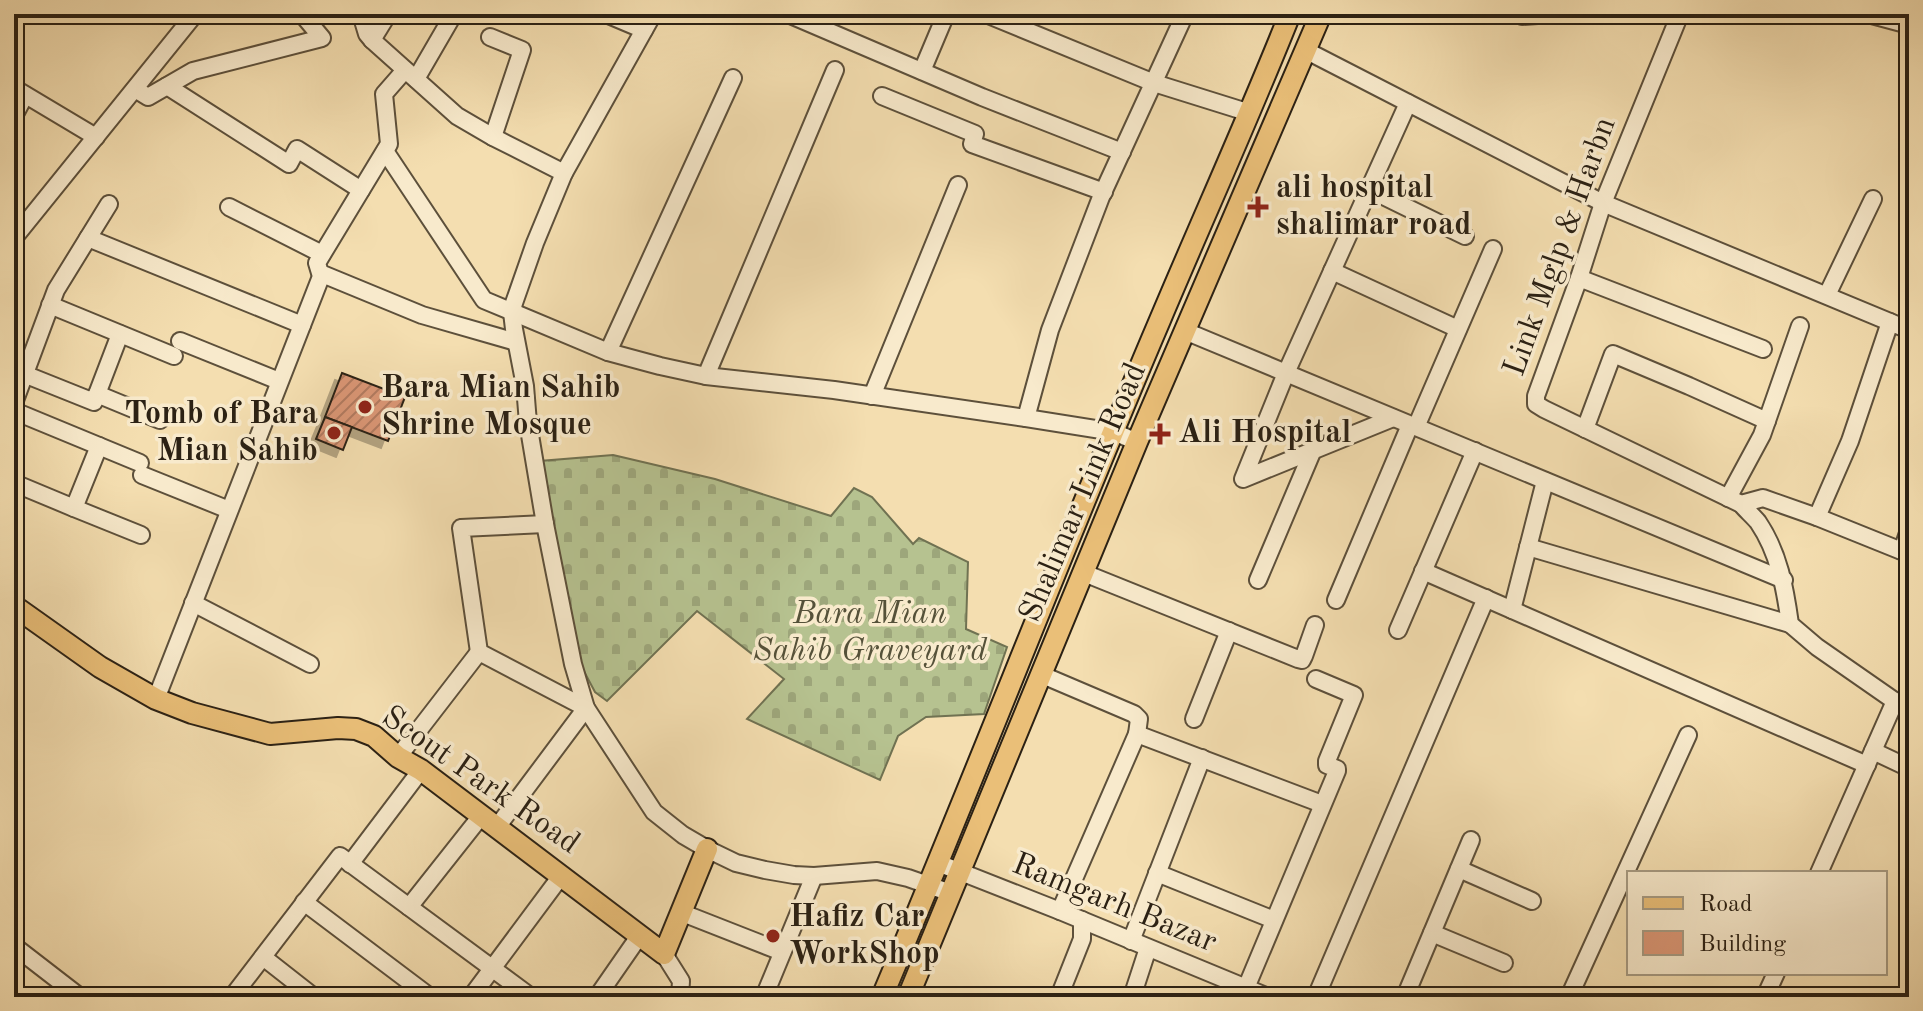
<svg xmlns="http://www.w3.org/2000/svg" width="1923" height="1011" viewBox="0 0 1923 1011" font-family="'Old Standard TT',serif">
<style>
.cemetery{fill:url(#cemetery-stones);stroke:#707252;stroke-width:2}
.building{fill:url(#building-hatch);stroke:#2b2114;stroke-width:2;filter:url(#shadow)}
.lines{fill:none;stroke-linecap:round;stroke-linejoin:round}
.minor-casing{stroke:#5d503b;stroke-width:20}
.major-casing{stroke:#2b2114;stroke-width:24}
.minor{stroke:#f8eacc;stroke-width:16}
.major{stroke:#eabf78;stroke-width:20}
.poi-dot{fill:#8f2418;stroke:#f8eacc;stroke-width:3}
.labels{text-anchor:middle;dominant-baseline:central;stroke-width:7;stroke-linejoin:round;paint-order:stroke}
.poi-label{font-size:32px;font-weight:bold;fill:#2b2114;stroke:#f8eacc;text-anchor:start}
.street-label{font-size:32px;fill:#2b2114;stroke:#f8eacc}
.park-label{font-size:32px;font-style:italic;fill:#555139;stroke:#f8eacc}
</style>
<defs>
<pattern id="cemetery-stones" width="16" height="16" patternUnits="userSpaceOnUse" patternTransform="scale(2)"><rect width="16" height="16" fill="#b6c290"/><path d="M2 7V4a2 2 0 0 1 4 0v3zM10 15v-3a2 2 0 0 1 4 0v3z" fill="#9da67b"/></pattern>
<pattern id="building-hatch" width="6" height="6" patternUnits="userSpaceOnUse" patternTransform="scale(2)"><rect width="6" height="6" fill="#da9675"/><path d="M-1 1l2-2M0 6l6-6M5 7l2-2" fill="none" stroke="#b17a5f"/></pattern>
<filter id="shadow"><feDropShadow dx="-7" dy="7" stdDeviation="0" flood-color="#0004"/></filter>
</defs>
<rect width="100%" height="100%" fill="#f4deb0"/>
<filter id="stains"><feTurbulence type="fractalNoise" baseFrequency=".0025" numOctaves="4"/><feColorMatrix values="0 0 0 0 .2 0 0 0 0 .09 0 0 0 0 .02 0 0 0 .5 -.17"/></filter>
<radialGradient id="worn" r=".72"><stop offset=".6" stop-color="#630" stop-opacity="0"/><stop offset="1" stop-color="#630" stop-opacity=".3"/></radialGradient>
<polygon class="cemetery" points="613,455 715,479 831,516 854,488 872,497 913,544 919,538 968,562 966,629 1007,647 984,714 926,717 898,736 880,780 747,719 784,679 697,611 607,701 595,692 579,662 540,461"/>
<g class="building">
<polygon points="342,373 405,397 388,441 325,417"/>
<polygon points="325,417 352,427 343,450 316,439"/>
</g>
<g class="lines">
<defs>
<g id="minor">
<polyline points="361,14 367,34 372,40 457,116 493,137 564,173 535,243 514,303 512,312 514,329 525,386 528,423 545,524 573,664 586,708 654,812 683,835 707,849 736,863 765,870 794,875 814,876 877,871 908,878 951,893"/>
<polyline points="606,14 644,30"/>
<polyline points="788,14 982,97 1122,152"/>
<polyline points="986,14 1154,83 1250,113"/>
<polyline points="1517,14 1522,16 1552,14"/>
<path d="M1680 14 1603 203 1579 278 1536 396V404L1544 409 1741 504C1746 510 1753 516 1758 522 1779 553 1785 588 1790 624L1817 647 1909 711"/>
<polyline points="1868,14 1909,25"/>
<polyline points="490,37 522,50 493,137"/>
<polyline points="372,40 388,14"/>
<polyline points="1307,51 1603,203 1909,330"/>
<polyline points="405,70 384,94 389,144 317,263 320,273 422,315 516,342"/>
<polyline points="922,71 946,14"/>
<polyline points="416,79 452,17"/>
<polyline points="167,86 289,164 297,149 361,190"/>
<polyline points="14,88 96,137"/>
<polyline points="135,89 148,97 193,71 322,38 302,14"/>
<polyline points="882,96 975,134 972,144 1104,192"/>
<polyline points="14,116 25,95"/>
<polyline points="385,151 484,300 608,352 660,366 706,376 834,390 1026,418 1114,432 1137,442"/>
<polyline points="564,173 653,14"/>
<polyline points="1369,189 1465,236"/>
<polyline points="229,207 322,254"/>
<polyline points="14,238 195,14"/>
<polyline points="88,238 302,325"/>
<polyline points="1332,271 1458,329"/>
<polyline points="1579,278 1763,349"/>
<polyline points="1827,295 1873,199"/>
<polyline points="50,305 174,356"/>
<polyline points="1185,331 1784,580"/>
<polyline points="180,341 279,381"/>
<polyline points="608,352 733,78"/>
<polyline points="24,374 94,402 120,334"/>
<polyline points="706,376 835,70"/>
<polyline points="97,394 160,420"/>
<polyline points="872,396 958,185"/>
<polyline points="14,403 56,290 109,204"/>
<polyline points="14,411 140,463"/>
<polyline points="1026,418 1050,330 1101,197 1185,14"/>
<polyline points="1393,418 1243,479 1286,373 1408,103"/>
<polyline points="1416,427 1493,249"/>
<polyline points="1585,429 1613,354 1689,386 1767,421"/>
<polyline points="142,475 229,510"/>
<polyline points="14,483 74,508 99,446"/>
<polyline points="1728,498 1762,435 1800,326"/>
<polyline points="1741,504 1763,498 1817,517 1909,554"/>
<polyline points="74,508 141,535"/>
<polyline points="1817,517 1850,441 1890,322"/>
<polyline points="1528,547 1790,624"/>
<polyline points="1902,551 1909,530"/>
<polyline points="1423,571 1867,765"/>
<polyline points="1084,573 1298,659 1302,660 1304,656 1315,625"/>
<polyline points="1258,580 1313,450"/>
<polyline points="1336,600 1410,425"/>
<polyline points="193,603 310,664"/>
<polyline points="1512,610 1545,481"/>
<polyline points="1398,630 1475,451"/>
<polyline points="1040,674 1134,714 1139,719 1137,734"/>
<polyline points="156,699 322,274"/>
<polyline points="1194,719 1229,631"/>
<polyline points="1873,751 1909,768"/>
<polyline points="398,757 479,652"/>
<polyline points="497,827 586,708 479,652 461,528 545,524"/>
<polyline points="938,863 1060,911 1268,997"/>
<polyline points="350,864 421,770"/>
<polyline points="1459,869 1532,901"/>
<polyline points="1157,873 1274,920"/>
<polyline points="1819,873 1895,701"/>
<polyline points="304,902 430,997"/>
<polyline points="409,907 481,816"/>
<polyline points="1060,911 1137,734 1322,804"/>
<polyline points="680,912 782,952"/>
<polyline points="1432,933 1504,963"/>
<polyline points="1131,941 1202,758"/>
<polyline points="14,946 80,997"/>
<polyline points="664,954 681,981 680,997"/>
<polyline points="263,957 314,997"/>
<polyline points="1246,988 1337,771 1337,769 1327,765 1327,761 1354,695 1316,679"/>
<polyline points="232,997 340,856 531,997"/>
<polyline points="471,997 561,876"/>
<polyline points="597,997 640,935"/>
<polyline points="764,997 814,876"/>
<polyline points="1059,997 1082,939 1082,920"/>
<polyline points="1132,997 1148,948"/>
<polyline points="1316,997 1486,598"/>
<polyline points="1405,997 1471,840"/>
<polyline points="1569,997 1688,735"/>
<polyline points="1765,997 1776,973"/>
<polyline points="1905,997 1909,988"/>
</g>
<g id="major">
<polyline points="14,606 100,667 156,699 192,713 270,734 338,728 356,729 374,736 398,757 421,770 664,954 707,849"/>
<path d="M882 997C977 772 1064 545 1160 320 1203 218 1249 117 1290 14"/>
<polyline points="908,997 1137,442 1321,14"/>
</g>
</defs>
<use href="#minor" class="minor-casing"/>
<use href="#major" class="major-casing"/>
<use href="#minor" class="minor"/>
<use href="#major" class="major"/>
</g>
<g class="poi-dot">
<path d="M1254 195h8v8h8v8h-8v8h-8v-8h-8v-8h8z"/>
<circle cx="365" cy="407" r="8"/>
<circle cx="334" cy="433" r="8"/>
<path d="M1156 422h8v8h8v8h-8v8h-8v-8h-8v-8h8z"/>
<circle cx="773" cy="936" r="8"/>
</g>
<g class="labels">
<g class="poi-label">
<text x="1276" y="189">ali hospital<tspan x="1276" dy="37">shalimar road</tspan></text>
<text x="381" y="389">Bara Mian Sahib<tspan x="381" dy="37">Shrine Mosque</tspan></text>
<text x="318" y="415" text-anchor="end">Tomb of Bara<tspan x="318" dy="37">Mian Sahib</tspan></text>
<text x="1178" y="434">Ali Hospital</text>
<text x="789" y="918">Hafiz Car<tspan x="789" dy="37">WorkShop</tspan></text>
</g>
<g class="street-label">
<text transform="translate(1561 247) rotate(-70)">Link Mglp &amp; Harbn</text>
<text transform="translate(1084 493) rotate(-67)">Shalimar Link Road</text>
<text transform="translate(480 781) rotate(35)">Scout Park Road</text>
<text transform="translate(1114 904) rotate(22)">Ramgarh Bazar</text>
</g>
<g class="park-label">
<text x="870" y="615">Bara Mian<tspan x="870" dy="37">Sahib Graveyard</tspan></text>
</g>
</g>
<rect width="1923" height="1011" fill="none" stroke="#f4deb0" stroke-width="48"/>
<rect x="16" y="16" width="1891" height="979" fill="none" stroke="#2b2114" stroke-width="4"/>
<rect x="24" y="24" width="1875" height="963" fill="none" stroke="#2b2114" stroke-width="2"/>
<rect x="1627" y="871" width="260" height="104" fill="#f8eacc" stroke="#a69a82" stroke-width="2"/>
<rect x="1643" y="897" width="40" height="12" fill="#eabf78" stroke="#a69a82" stroke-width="2"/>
<text x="1699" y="911" font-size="24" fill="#2b2114">Road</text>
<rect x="1643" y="931" width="40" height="24" fill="#da9675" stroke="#a69a82" stroke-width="2"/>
<text x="1699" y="951" font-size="24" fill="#2b2114">Building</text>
<rect width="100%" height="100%" filter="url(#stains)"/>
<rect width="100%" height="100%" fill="url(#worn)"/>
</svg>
